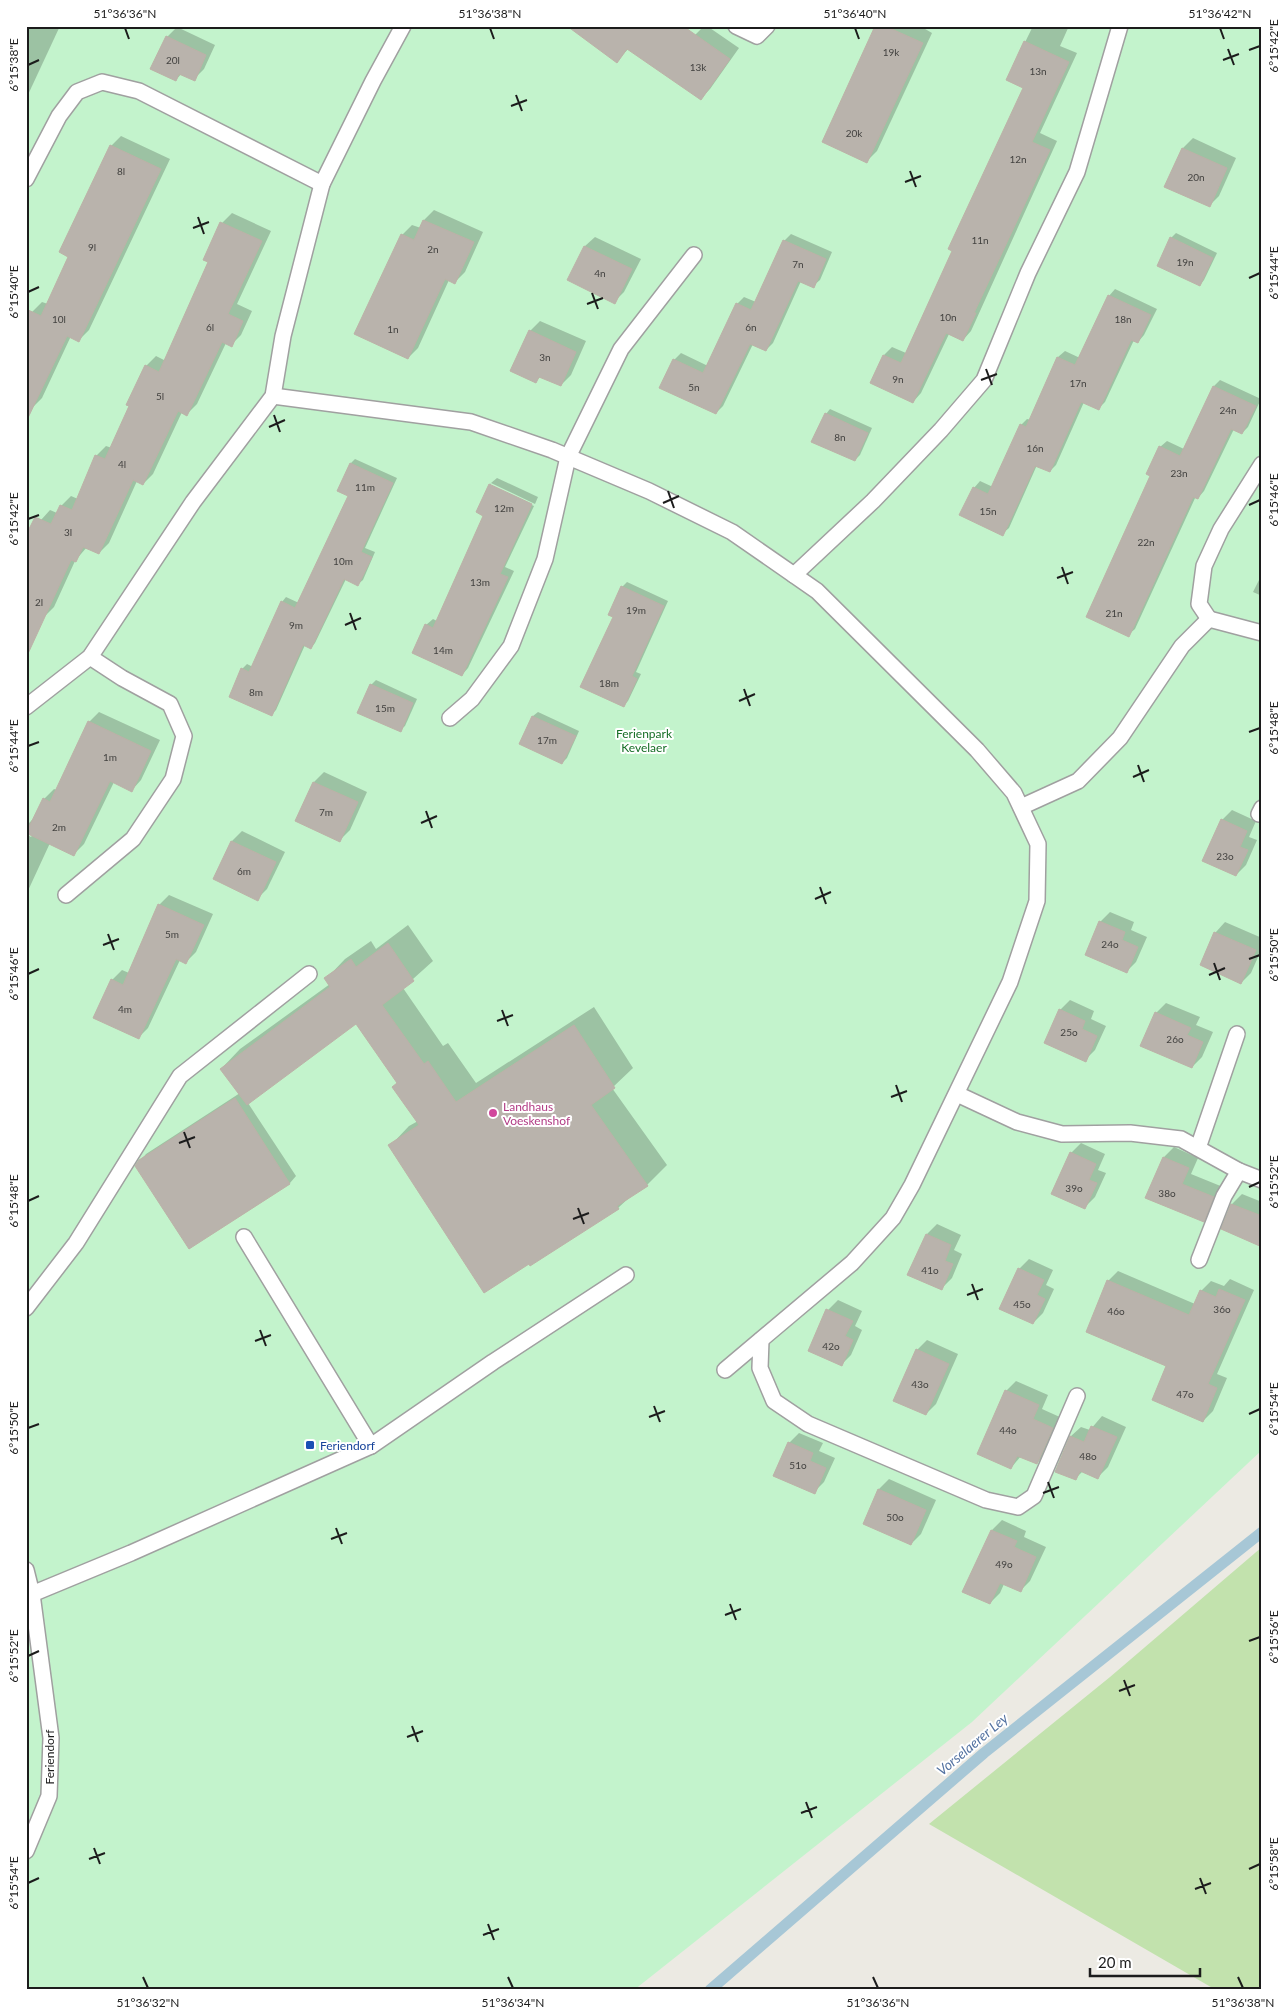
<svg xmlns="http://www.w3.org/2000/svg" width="1288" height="2016" viewBox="0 0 1288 2016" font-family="Lato,sans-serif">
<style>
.grass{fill:#c2e2ad}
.park{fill:#c3f3cc}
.shadow{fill:#0003}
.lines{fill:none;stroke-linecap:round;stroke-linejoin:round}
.stream{stroke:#a7c7d6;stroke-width:11}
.building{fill:#b9b3ac;stroke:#bcb2a7}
.service-casing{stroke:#a0a0a0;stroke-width:18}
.service{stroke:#fff;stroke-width:15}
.ticks{fill:none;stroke:#1c1c1c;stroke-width:2}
.hotel-dot{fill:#d1479c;stroke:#fff;stroke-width:2}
.transit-dot{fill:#1a4fb4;stroke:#fff;stroke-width:2}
.labels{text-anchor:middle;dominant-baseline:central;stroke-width:4;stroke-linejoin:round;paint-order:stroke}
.number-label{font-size:10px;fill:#434240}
.park-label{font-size:12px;fill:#166e26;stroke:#fff}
.hotel-label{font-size:12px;fill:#b23c85;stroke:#fff;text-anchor:start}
.transit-label{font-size:12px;fill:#164399;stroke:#fff;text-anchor:start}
.street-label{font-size:12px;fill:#1c1c1c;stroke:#fff}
.water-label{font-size:14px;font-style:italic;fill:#5372a1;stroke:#fff}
.neatline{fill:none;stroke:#1c1c1c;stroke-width:2}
.ticks-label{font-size:12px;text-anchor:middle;fill:#1c1c1c}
</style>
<rect width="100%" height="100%" fill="#eceae3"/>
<polygon class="grass" points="1262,1547 1262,1990 1216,1990 929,1824 1110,1677"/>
<polygon class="park" points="26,26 1258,26 1262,31 1262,1450 972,1722 634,1990 26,1990"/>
<g class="shadow">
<polygon points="26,26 60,26 26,99"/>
<polygon points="569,26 695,35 704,26 707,26 739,48 710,89 701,98 629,48 617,61"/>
<polygon points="877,26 920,26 932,33 877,151 867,161"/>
<polygon points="1033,26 1069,26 1060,46 1077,53 1040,133 1057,141 971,331 963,340 949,334 921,393 913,402 884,355 892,347 906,353 953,250 1024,87 1007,79"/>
<polygon points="177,27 215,45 204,69 194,79 182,73 176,80 167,37"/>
<polygon points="121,136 170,159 89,330 79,340 71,336 42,398 32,408 26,325 32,312 42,302 48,304 69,256 111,146"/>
<polygon points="1193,138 1236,158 1219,196 1209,206 1166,186 1183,148"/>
<polygon points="434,210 483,232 465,272 455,282 449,280 418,348 408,358 402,235 412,225 421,228 424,220"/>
<polygon points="232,213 271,231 237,304 252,311 241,335 231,345 226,343 197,404 187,414 182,412 153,474 143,484 137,481 109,543 99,553 87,547 75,561 54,607 44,617 41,520 50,510 57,513 61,506 71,496 78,499 96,456 106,446 112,448 146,366 156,356 166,361 210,261 205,259 222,223"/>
<polygon points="1176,233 1217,253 1204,280 1200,285 1171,238"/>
<polygon points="791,234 832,252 820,280 813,286 801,281 773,343 766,350 753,344 723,406 716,413 674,360 681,353 708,366 737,304 744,297 756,302 784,241"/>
<polygon points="595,237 641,259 624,292 614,302 569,280 585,246"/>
<polygon points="1115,289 1157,309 1144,335 1138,342 1134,340 1105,402 1099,408 1084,402 1056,465 1050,471 1037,465 1009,528 1002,534 974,488 980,481 993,487 1021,425 1027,419 1031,420 1058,357 1065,351 1080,358 1109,296"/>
<polygon points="540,321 586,341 571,375 561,385 541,376 536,381 512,370 530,331"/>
<polygon points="1220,380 1261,399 1248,427 1242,433 1234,429 1204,491 1198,498 1196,496 1135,629 1128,635 1151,476 1160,447 1167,441 1184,449 1214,386"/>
<polygon points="830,409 872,428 860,455 855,460 826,414"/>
<polygon points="355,459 397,478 365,548 375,552 363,580 358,584 346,579 315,643 311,648 305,645 276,710 271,715 242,669 247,664 253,667 282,602 286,597 299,603 349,495 351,463"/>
<polygon points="497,478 538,497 535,504 491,483"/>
<polygon points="491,483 491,486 534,506 505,567 514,571 468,668 462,675 426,625 433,619 437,621 485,515 477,511"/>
<polygon points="1262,574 1262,596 1253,592"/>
<polygon points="627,582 668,601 636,672 641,674 628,701 623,706 615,617 622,587"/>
<polygon points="376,680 417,699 405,726 400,730 371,685"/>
<polygon points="99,712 160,740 141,780 132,790 114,782 84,844 74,854 50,843 26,895 26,834 31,837 33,834 26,831 26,826 32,820 33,821 44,799 54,789 57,790 89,722"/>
<polygon points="538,712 579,731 567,758 562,763 521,744 533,716"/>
<polygon points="324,772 367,792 350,830 340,840 314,782"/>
<polygon points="1232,810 1256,821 1249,837 1257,840 1246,865 1236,875 1222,820"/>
<polygon points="242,831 285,852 267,889 257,899 214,879 232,841"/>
<polygon points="169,895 213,914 196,952 186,962 180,960 148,1028 138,1038 112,980 122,970 129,973 159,905"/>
<polygon points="1110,912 1134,922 1131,930 1147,937 1136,962 1126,972 1100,922"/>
<polygon points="1225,922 1262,938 1262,948 1251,973 1241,983 1201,965 1216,932"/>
<polygon points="408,925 433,961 403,988 443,1046 448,1043 476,1083 594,1007 633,1068 612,1088 667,1165 647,1185 631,1196 618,1208 529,1262 390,1146 409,1126 418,1121 398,1083 357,1022 248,1103 296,1176 290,1183 189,1248 140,1161 146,1154 240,1093 221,1069 240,1049 330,984 326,979 345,959 371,941 376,949"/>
<polygon points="1070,1000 1094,1011 1091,1019 1106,1026 1095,1050 1085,1060 1060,1010"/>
<polygon points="1166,1003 1200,1017 1196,1025 1213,1032 1202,1057 1192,1067 1156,1013"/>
<polygon points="1081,1143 1105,1154 1098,1170 1106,1173 1095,1197 1085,1207 1071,1153"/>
<polygon points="1174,1147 1198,1158 1191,1174 1223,1187 1214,1210 1204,1220 1146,1198 1164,1157"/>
<polygon points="1242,1194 1262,1202 1262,1246 1223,1228 1232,1204"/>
<polygon points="937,1224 961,1235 954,1250 962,1254 952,1278 942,1288 927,1234"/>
<polygon points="1029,1259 1053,1270 1046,1285 1054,1289 1043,1313 1033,1323 1019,1269"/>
<polygon points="1118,1271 1195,1304 1201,1291 1211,1281 1224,1286 1230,1279 1254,1290 1217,1374 1227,1378 1213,1411 1203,1421 1168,1365 1108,1281"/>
<polygon points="838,1300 862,1311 855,1326 862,1330 851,1355 841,1365 828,1310"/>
<polygon points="927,1340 958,1354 936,1404 926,1414 917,1350"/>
<polygon points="1016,1381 1048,1395 1042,1409 1062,1418 1047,1453 1037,1463 1021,1456 1011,1468 1006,1391"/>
<polygon points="1102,1416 1126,1427 1108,1467 1098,1477 1083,1471 1075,1479 1056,1471 1071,1436 1081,1427 1090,1430"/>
<polygon points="799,1433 823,1443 819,1451 835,1458 824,1482 814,1492 789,1443"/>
<polygon points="889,1479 936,1500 921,1534 911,1544 865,1523 879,1489"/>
<polygon points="1002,1520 1026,1531 1024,1537 1046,1547 1030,1581 1020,1591 1004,1584 1000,1593 990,1603 964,1591 992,1530"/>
</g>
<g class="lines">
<polyline class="stream" points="710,1990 984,1753 1262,1532"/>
</g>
<g class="building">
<polygon points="567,26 683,26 730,59 701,100 627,49 617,63"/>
<polygon points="875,26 885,26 923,43 867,163 822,142"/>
<polygon points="166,36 206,55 195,81 179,74 176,81 150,69"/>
<polygon points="1024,41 1069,62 1032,142 1050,150 974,313 976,313 963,341 946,333 913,403 870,383 883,355 901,363 952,251 948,249 1023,88 1006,80"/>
<polygon points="110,145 161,169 79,342 67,336 26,422 26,309 41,316 68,257 59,252"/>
<polygon points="1182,148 1227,168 1210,207 1164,187"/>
<polygon points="423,220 474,242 455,284 445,279 408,359 354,334 401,234 414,240"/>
<polygon points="220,222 262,241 228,314 243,321 232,347 222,342 187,416 178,411 143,485 133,480 99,554 83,547 76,562 71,560 26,658 26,535 35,517 51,524 60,505 72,510 95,455 105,459 129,406 126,405 145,365 159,372 208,262 203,260"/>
<polygon points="1170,237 1213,258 1200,286 1157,266"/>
<polygon points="783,240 826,259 814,288 798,281 766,351 750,344 716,414 659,388 673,359 703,373 736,303 751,310"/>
<polygon points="584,246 632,269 615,304 567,280"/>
<polygon points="1108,295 1151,315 1138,343 1131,340 1099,410 1081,402 1050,472 1035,466 1003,536 959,515 973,487 988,494 1020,424 1026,427 1057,357 1075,365"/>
<polygon points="529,330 576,352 561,386 539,377 536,383 510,371"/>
<polygon points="1213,386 1256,406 1242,434 1231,429 1198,499 1193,497 1129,637 1086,617 1150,476 1146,474 1159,446 1180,456"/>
<polygon points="825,413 868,433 855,461 811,442"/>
<polygon points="350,463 393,483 361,552 372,557 358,586 344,579 311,649 303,645 272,716 229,697 241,668 249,672 281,601 295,608 348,496 337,491"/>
<polygon points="489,484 532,504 500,574 508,577 462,676 412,653 425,624 433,628 483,516 476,512"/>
<polygon points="621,586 664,606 632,676 637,679 624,707 580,687 613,617 608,615"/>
<polygon points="370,684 413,703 401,732 357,713"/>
<polygon points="532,716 576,736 562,764 519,744"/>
<polygon points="88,721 151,751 132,792 110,781 74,856 26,833 43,798 50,802"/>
<polygon points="313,782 358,802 340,842 295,821"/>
<polygon points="1221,819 1247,831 1240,847 1248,850 1236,876 1202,861"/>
<polygon points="231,841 276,862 258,901 213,879"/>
<polygon points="158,904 204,925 186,964 176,959 139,1039 93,1018 111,979 123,985"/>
<polygon points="1099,921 1125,932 1122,940 1138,947 1127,973 1085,955"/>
<polygon points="1214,932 1256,950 1241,984 1200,965"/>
<polygon points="388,943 414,981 382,1005 424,1064 428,1061 456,1102 574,1025 615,1088 591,1105 648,1186 617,1206 619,1209 530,1266 529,1264 484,1293 388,1145 419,1125 392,1087 397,1083 356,1024 247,1105 220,1069 330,987 324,978 351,959 356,967"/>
<polygon points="1059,1009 1085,1021 1082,1029 1097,1036 1086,1062 1044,1043"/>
<polygon points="1155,1012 1191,1028 1187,1035 1203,1042 1192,1068 1140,1046"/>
<polygon points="235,1098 290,1184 189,1249 135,1166 139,1160"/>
<polygon points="1070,1152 1096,1164 1089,1180 1097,1183 1085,1209 1051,1194"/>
<polygon points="1163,1157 1189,1168 1182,1184 1214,1197 1204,1222 1145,1198"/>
<polygon points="1231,1204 1262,1216 1262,1247 1221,1229"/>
<polygon points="926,1234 951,1245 945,1261 953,1264 942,1290 907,1275"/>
<polygon points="1018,1268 1044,1280 1037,1295 1045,1299 1033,1324 999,1309"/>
<polygon points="1107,1280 1189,1315 1200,1290 1216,1297 1219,1289 1245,1300 1208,1384 1217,1388 1203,1422 1152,1400 1166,1366 1086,1332"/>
<polygon points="826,1309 853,1321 845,1336 853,1340 842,1366 808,1351"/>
<polygon points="916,1349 949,1364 926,1415 893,1401"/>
<polygon points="1005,1390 1039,1405 1033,1419 1053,1428 1037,1464 1017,1456 1011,1469 977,1454"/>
<polygon points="1091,1426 1117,1437 1098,1479 1080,1471 1076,1480 1055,1472 1070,1436 1084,1442"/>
<polygon points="788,1442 813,1453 810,1461 826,1468 815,1494 773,1476"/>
<polygon points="878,1489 926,1510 911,1545 863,1524"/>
<polygon points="991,1530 1017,1541 1014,1547 1036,1557 1021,1592 1000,1583 990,1604 962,1592"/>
</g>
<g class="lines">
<defs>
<g id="service">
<polyline points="736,26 757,36 767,26"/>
<polyline points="26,179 59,116 77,92 102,82 139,91 322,184"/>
<polyline points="273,396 471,422 552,450 649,491 732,532 817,591 977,750 1014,793 1038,844 1037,901 1010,982 912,1185 893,1218 852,1263 725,1370"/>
<polyline points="794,575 873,501 941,430 984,380 1028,273 1077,172 1120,26"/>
<polyline points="1209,619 1199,604 1204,566 1221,529 1262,464"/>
<polyline points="26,707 90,657 193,502 273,396 283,336 322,184 373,81 403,26"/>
<polyline points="450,718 472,699 511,646 545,559 568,457 621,349 694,255"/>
<polyline points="1021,807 1078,781 1120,738 1182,646 1209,619 1262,633"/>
<polyline points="1259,814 1262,808"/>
<polyline points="66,895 133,839 173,779 184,736 170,704 122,678 90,657"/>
<polyline points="957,1094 1017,1122 1062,1134 1130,1133 1181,1139 1239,1171 1262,1180"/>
<polyline points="1198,1148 1237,1034"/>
<polyline points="244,1237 371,1446"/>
<polyline points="1199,1260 1224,1196 1239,1171"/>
<polyline points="26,1308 76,1243 180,1076 309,974"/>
<polyline points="761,1340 760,1368 774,1401 808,1424 986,1500 1018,1507 1034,1496 1077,1396"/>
<polyline points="26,1570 32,1594 51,1738 49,1796 26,1851"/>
<polyline points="32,1594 131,1553 371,1446 493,1362 626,1275"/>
</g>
</defs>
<use href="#service" class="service-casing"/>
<use href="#service" class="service"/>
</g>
<path class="ticks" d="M125 28 129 39M490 28 494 39M855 28 859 39M1220 28 1224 39M1228 49 1234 65M1249 50 1260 46M1223 60 1239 54M28 65 39 60M516 95 522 111M511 106 527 100M910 171 916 187M905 182 921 176M198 217 204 234M193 228 209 222M1249 278 1260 273M28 292 39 287M592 293 598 309M587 304 603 298M986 369 992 385M981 380 997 374M274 415 280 432M269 427 285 420M668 491 674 508M663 503 679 496M1249 505 1260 500M28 519 39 515M1062 567 1068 584M1057 578 1073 572M350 613 356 630M345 625 361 618M744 689 750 706M739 701 755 694M1249 732 1260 728M28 746 39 742M1138 765 1144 782M1133 777 1149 770M426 811 432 828M421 823 437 816M820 887 826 904M815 899 831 892M108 934 114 950M103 945 119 939M1249 959 1260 955M1214 963 1220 980M28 974 39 969M1209 975 1225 968M502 1010 508 1026M497 1021 513 1015M896 1085 902 1102M891 1097 907 1091M184 1132 190 1148M179 1143 195 1137M1249 1187 1260 1182M28 1201 39 1196M578 1208 584 1224M573 1219 589 1213M972 1284 978 1300M967 1295 983 1289M260 1330 266 1346M255 1341 271 1335M654 1406 660 1422M1249 1414 1260 1409M649 1417 665 1411M28 1428 39 1424M1048 1482 1054 1498M1043 1493 1059 1487M336 1528 342 1544M331 1539 347 1533M730 1604 736 1620M725 1615 741 1609M1249 1641 1260 1637M28 1656 39 1651M1124 1680 1130 1696M1119 1691 1135 1685M412 1726 418 1742M407 1737 423 1731M806 1802 812 1818M801 1813 817 1807M94 1848 100 1864M89 1859 105 1853M1249 1869 1260 1864M1200 1878 1206 1894M28 1883 39 1878M1195 1889 1211 1883M488 1924 494 1940M483 1935 499 1929M143 1977 148 1988M508 1977 513 1988M873 1977 878 1988M1238 1977 1243 1988"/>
<circle class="hotel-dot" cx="493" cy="1113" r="5"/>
<rect class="transit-dot" x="305" y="1440" width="10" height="10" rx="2.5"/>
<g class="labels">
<g class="number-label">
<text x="891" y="52">19k</text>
<text x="173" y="60">20l</text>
<text x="698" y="67">13k</text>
<text x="1038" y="71">13n</text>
<text x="854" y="133">20k</text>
<text x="1018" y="159">12n</text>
<text x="121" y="171">8l</text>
<text x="1196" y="177">20n</text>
<text x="980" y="240">11n</text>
<text x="92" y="247">9l</text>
<text x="433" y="249">2n</text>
<text x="1185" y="262">19n</text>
<text x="798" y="264">7n</text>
<text x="600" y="273">4n</text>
<text x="948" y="317">10n</text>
<text x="59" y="319">10l</text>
<text x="1123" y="319">18n</text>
<text x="210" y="327">6l</text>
<text x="751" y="327">6n</text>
<text x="393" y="329">1n</text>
<text x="545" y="357">3n</text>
<text x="898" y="379">9n</text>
<text x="1078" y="383">17n</text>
<text x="694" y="387">5n</text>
<text x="160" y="396">5l</text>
<text x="1228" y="410">24n</text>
<text x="840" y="437">8n</text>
<text x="1035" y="448">16n</text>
<text x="122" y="464">4l</text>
<text x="1179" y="473">23n</text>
<text x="365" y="487">11m</text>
<text x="504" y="508">12m</text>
<text x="988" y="511">15n</text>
<text x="68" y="532">3l</text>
<text x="1146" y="542">22n</text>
<text x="343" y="561">10m</text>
<text x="480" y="582">13m</text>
<text x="39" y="602">2l</text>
<text x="636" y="610">19m</text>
<text x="1114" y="613">21n</text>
<text x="296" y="625">9m</text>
<text x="443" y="650">14m</text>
<text x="609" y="683">18m</text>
<text x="256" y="692">8m</text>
<text x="385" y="708">15m</text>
<text x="547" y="740">17m</text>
<text x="110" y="757">1m</text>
<text x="326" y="812">7m</text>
<text x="59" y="827">2m</text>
<text x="1225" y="856">23o</text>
<text x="244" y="871">6m</text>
<text x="172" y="934">5m</text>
<text x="1110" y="944">24o</text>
<text x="125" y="1009">4m</text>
<text x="1069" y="1032">25o</text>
<text x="1175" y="1039">26o</text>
<text x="1074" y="1188">39o</text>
<text x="1167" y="1193">38o</text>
<text x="930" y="1270">41o</text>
<text x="1022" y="1304">45o</text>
<text x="1222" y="1309">36o</text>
<text x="1116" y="1311">46o</text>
<text x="831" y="1346">42o</text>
<text x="920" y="1384">43o</text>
<text x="1185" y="1394">47o</text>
<text x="1008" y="1430">44o</text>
<text x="1088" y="1456">48o</text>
<text x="798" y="1465">51o</text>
<text x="895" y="1517">50o</text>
<text x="1004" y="1564">49o</text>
</g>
<g class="park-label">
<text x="644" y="733">Ferienpark<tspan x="644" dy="14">Kevelaer</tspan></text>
</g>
<g class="hotel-label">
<text x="503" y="1106">Landhaus<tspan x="503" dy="14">Voeskenshof</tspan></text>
</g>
<g class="transit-label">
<text x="320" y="1445">Feriendorf</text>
</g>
<g class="street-label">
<text transform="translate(49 1757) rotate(-90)">Feriendorf</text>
</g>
<g class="water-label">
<text transform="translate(972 1744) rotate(-40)">Vorselaerer Ley</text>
</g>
</g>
<rect width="1288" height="2016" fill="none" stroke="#ffffff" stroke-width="55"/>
<path d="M1090 1968v8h110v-8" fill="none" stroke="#1c1c1c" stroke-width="2.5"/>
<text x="1098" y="1968" font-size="15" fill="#1c1c1c" stroke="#ffffff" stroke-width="4" paint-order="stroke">20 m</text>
<rect x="28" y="28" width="1232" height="1960" class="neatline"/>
<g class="ticks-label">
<text x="125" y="18">51°36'36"N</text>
<text x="490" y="18">51°36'38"N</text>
<text x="855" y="18">51°36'40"N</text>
<text x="1220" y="18">51°36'42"N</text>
<text transform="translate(1274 46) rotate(-90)" y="4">6°15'42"E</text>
<text transform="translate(14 65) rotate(-90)" y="4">6°15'38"E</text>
<text transform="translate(1274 273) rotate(-90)" y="4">6°15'44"E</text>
<text transform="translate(14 292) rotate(-90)" y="4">6°15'40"E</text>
<text transform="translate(1274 500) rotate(-90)" y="4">6°15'46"E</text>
<text transform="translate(14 519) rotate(-90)" y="4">6°15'42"E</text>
<text transform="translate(1274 728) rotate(-90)" y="4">6°15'48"E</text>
<text transform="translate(14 746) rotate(-90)" y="4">6°15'44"E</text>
<text transform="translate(1274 955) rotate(-90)" y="4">6°15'50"E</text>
<text transform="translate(14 974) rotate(-90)" y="4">6°15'46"E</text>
<text transform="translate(1274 1182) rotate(-90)" y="4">6°15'52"E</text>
<text transform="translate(14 1201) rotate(-90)" y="4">6°15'48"E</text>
<text transform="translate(1274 1409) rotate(-90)" y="4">6°15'54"E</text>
<text transform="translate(14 1428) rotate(-90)" y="4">6°15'50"E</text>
<text transform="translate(1274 1637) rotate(-90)" y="4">6°15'56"E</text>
<text transform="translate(14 1656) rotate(-90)" y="4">6°15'52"E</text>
<text transform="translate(1274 1864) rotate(-90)" y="4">6°15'58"E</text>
<text transform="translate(14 1883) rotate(-90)" y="4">6°15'54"E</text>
<text x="148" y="2007">51°36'32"N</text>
<text x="513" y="2007">51°36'34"N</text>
<text x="878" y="2007">51°36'36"N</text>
<text x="1243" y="2007">51°36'38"N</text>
</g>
</svg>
